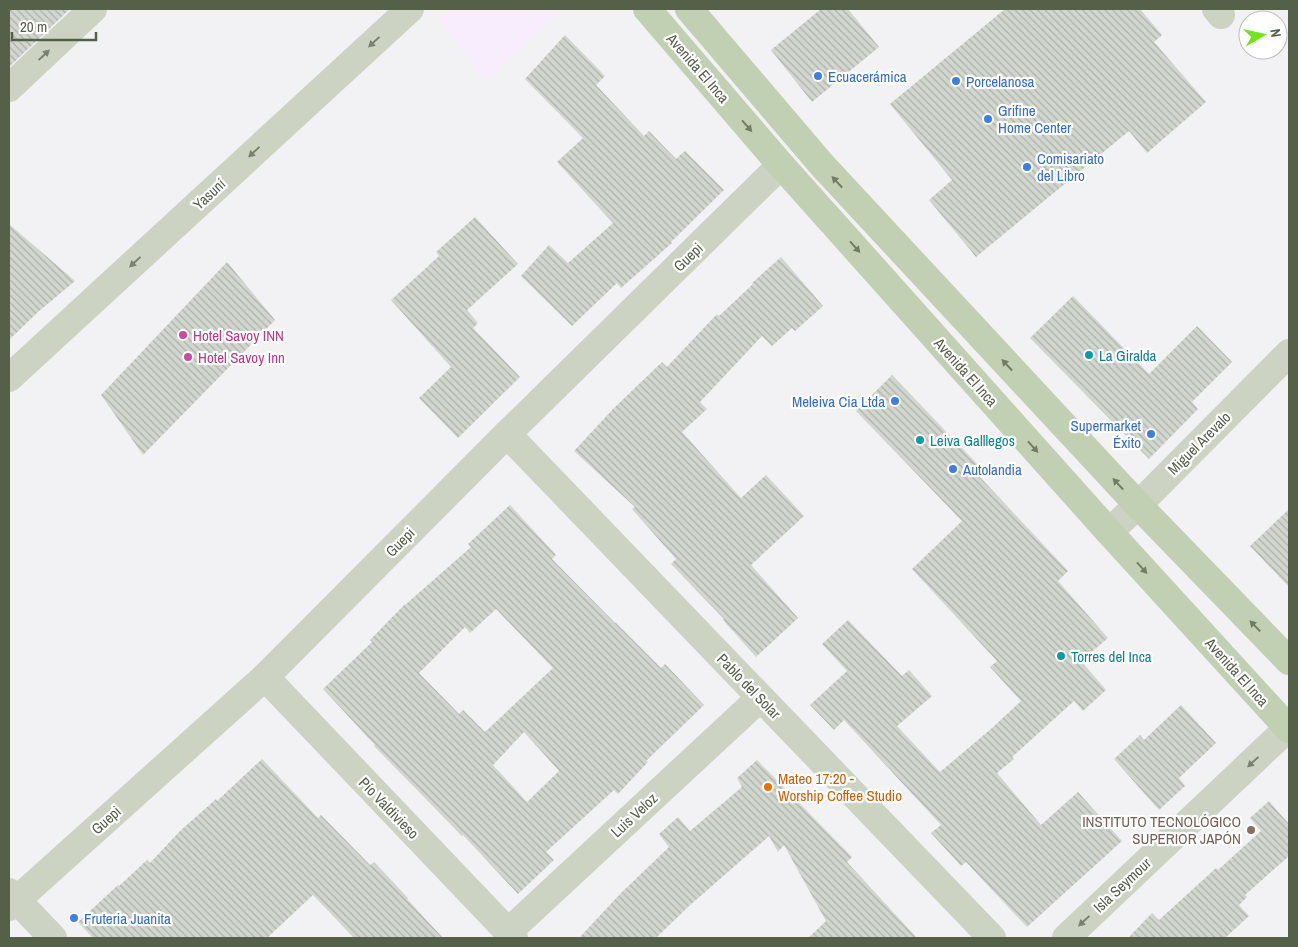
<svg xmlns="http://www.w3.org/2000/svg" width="1298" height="947" viewBox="0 0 1298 947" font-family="'Archivo Narrow',sans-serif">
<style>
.commercial{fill:#f8edfd}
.building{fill:url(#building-back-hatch);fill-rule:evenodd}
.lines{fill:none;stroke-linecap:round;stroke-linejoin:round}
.minor{stroke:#ccd3c3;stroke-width:28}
.major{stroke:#c1d0b2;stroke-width:28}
.oneway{fill:#79826e}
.oneway2{fill:#707c63}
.shop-dot{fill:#3f7fe0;stroke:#fff;stroke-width:2}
.hotel-dot{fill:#d1479c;stroke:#fff;stroke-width:2}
.culture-dot{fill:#0f9aa8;stroke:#fff;stroke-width:2}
.food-dot{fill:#e8710a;stroke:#fff;stroke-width:2}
.education-dot{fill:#8d6e63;stroke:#fff;stroke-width:2}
.labels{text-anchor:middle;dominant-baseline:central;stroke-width:4.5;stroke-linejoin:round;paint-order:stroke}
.street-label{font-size:15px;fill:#556049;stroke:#fff}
.shop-label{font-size:15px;fill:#366cbe;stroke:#fff;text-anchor:start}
.hotel-label{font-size:15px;fill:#b23c85;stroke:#fff;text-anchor:start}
.culture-label{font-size:15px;fill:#0d838f;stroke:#fff;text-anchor:start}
.food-label{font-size:15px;fill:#c56008;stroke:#fff;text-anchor:start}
.education-label{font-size:15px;fill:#785e54;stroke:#fff;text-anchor:end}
</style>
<defs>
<pattern id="building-back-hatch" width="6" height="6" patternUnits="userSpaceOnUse" patternTransform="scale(1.25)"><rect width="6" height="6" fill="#d1d6ce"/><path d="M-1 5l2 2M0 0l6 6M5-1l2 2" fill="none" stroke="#acb1a9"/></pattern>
</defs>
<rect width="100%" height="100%" fill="#f2f2f4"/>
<polygon class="commercial" points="451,9 563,9 486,79 439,20"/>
<g class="building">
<polygon points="9,9 70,9 9,67"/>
<polygon points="821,9 848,9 879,47 812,102 771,50"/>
<polygon points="1005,9 1140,9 1162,35 1154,42 1206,102 1147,153 1129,131 976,257 929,200 952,180 890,104"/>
<polygon points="565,35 605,76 596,85 644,136 649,131 676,159 685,151 724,190 671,242 672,243 621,288 617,283 572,326 521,276 549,245 568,263 613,223 557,162 583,138 525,79"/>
<polygon points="475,217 518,264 467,310 478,323 473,328 520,377 458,438 419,398 451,367 391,300 439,256 436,252"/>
<polygon points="9,224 75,281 38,312 9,340"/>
<polygon points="781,257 823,306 795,331 792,328 772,346 762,336 700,402 707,409 682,432 741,498 766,475 804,516 751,565 798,618 756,657 723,620 724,619 671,564 676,559 632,509 635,507 574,451 613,409 662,362 667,367 717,314 719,316 753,284 752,283"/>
<polygon points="227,262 275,320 143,455 101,395"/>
<polygon points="1073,296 1149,374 1197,326 1232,362 1192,402 1198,409 1149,459 1030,338"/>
<polygon points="892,375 983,470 978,475 1068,571 1058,581 1108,638 1081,661 1106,690 1083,711 1074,701 1012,757 1014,759 997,773 1041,825 1078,792 1122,841 1027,927 966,862 961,866 931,833 941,825 844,720 834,730 810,705 847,671 822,644 848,620 902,676 909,670 932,696 897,726 940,772 992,728 1021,701 990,667 997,661 912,569 962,521 856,411"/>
<path d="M510 505 556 555 552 559 615 623H616L661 668 665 664 704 705 646 761 648 762 618 794 614 790 546 852 554 860 518 894 463 835 462 836 374 746 375 745 323 689 372 642 370 640 405 604V605L471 547 468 544ZM496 609 553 668 485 732 463 710 459 714 419 673 465 627 470 633ZM524 732 559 771 527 802 493 765Z"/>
<polygon points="1289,509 1289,587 1250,546"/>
<polygon points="1181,705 1216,743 1179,778 1185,786 1159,810 1114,759 1140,735 1144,740"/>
<polygon points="262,759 318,818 321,815 370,865 374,862 408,898 407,899 443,938 354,938 313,895 267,938 93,938 78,922 118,885 119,886 147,860 150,863 180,831 216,799 217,801"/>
<polygon points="757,760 852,857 847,862 917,938 808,938 826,921 784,845 778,852 769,836 689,906 656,938 579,938 621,893 669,847 659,834 678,817 690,831 742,787 737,778"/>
<polygon points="1269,801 1289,824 1289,856 1245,895 1247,897 1239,905 1249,916 1225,938 1128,938 1152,913 1159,920 1216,868 1218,870 1261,831 1250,818"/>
</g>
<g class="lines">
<g class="minor">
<polyline points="1216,9 1221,15"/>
<polyline points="9,88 93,9"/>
<polyline points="9,378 410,9"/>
<polyline points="507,434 992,938"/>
<polyline points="1109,532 1138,505 1289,353"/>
<polyline points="265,677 514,938"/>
<polyline points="9,892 53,938"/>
<polyline points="9,907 265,677 507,434 781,165"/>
<polyline points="508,932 760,698"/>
<polyline points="1066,938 1288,728"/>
</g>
<g class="major">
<polyline points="647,9 781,165 1109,532 1289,729"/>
<polyline points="689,9 822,165 1138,505 1289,661"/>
</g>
</g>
<defs><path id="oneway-solid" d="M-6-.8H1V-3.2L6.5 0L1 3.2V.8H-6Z" transform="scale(1.25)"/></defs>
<g class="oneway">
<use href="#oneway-solid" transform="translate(374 42) rotate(137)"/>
<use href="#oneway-solid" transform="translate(44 55) rotate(-43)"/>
<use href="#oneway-solid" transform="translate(254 152) rotate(137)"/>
<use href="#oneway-solid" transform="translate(135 262) rotate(137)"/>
<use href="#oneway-solid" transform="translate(1253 762) rotate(137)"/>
<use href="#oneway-solid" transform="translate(1084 921) rotate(137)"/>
</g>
<g class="oneway2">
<use href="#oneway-solid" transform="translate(747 126) rotate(49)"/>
<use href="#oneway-solid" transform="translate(837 182) rotate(-133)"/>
<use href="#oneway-solid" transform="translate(855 247) rotate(48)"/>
<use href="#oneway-solid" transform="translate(1007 365) rotate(-133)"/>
<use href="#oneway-solid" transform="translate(1033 447) rotate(48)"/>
<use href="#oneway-solid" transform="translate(1118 484) rotate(-133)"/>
<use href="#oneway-solid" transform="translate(1142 568) rotate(48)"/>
<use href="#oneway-solid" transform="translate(1255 626) rotate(-134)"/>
</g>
<g class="shop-dot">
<circle cx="818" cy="76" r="5"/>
<circle cx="956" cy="81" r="5"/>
<circle cx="988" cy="119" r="5"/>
<circle cx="1027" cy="167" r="5"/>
<circle cx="895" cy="401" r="5"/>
<circle cx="1151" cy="434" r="5"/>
<circle cx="953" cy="469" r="5"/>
<circle cx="74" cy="918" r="5"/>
</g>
<g class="hotel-dot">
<circle cx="183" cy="335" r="5"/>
<circle cx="188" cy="357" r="5"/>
</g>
<g class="culture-dot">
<circle cx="1089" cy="355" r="5"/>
<circle cx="920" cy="440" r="5"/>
<circle cx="1061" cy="656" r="5"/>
</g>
<circle class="food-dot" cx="768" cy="787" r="5"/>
<circle class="education-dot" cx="1251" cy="830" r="5"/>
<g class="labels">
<g class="street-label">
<text transform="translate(698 68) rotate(49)">Avenida El Inca</text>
<text transform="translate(209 194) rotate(-43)">Yasuní</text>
<text transform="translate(688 257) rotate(-44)">Guepi</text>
<text transform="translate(966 372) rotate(48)">Avenida El Inca</text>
<text transform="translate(1199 443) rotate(-45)">Miguel Arevalo</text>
<text transform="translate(400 542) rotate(-45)">Guepi</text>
<text transform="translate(1237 672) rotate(48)">Avenida El Inca</text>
<text transform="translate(749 686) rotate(46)">Pablo del Solar</text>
<text transform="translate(389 808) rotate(46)">Pío Valdivieso</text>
<text transform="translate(634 815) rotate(-43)">Luis Veloz</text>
<text transform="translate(106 820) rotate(-42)">Guepi</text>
<text transform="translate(1122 885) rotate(-43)">Isla Seymour</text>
</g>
<g class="shop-label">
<text x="828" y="76">Ecuacerámica</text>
<text x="966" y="81">Porcelanosa</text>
<text x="998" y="110">Grifine<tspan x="998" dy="17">Home Center</tspan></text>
<text x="1037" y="158">Comisariato<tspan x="1037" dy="17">del Libro</tspan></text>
<text x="885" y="401" text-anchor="end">Meleiva Cia Ltda</text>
<text x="1141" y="425" text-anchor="end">Supermarket<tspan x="1141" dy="17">Éxito</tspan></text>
<text x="963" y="469">Autolandia</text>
<text x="84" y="918">Fruteria Juanita</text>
</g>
<g class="hotel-label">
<text x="193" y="335">Hotel Savoy INN</text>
<text x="198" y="357">Hotel Savoy Inn</text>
</g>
<g class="culture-label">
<text x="1099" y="355">La Giralda</text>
<text x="930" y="440">Leiva Galllegos</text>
<text x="1071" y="656">Torres del Inca</text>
</g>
<g class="food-label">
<text x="778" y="778">Mateo 17:20 -<tspan x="778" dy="17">Worship Coffee Studio</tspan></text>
</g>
<g class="education-label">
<text x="1241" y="821">INSTITUTO TECNOLÓGICO<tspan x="1241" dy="17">SUPERIOR JAPÓN</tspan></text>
</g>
</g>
<rect width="1298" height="947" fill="none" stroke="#556049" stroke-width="20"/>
<g transform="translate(1263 35) rotate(81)"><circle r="24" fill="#ffffff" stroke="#bbbfb6"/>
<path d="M0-4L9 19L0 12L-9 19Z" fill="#70e61a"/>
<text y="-8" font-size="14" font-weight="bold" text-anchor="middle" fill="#556049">N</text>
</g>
<path d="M12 32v8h84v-8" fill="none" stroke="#556049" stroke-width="2.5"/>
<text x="20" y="32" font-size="15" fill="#556049" stroke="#ffffff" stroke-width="4" paint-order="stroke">20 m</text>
</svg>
